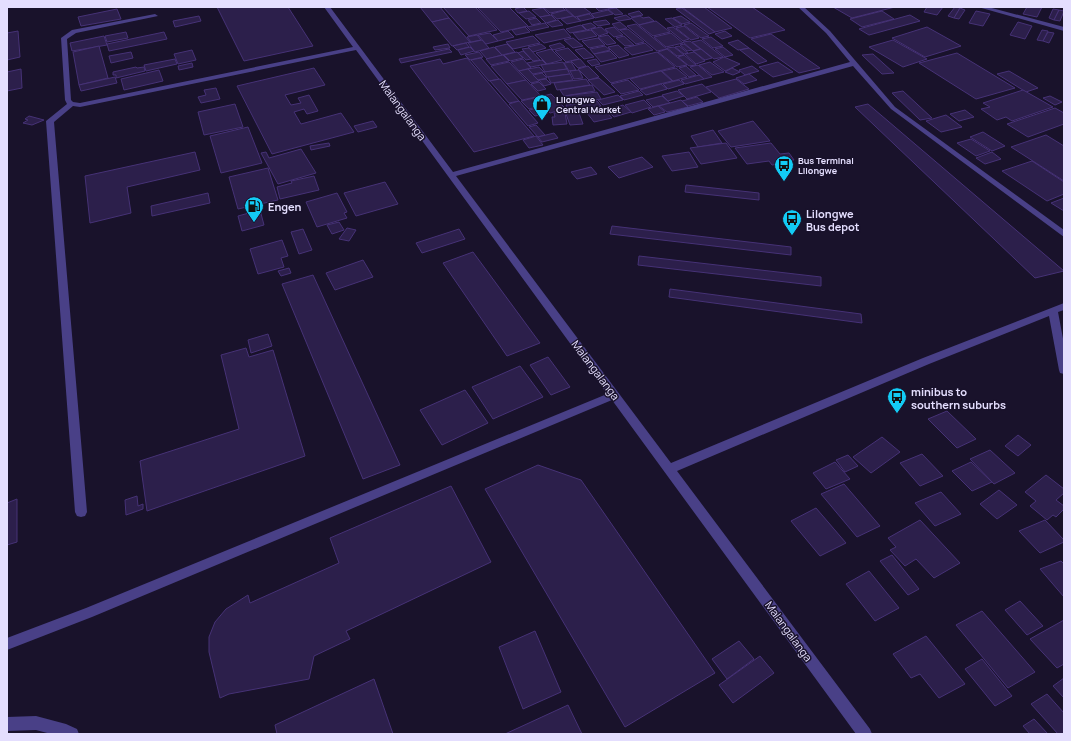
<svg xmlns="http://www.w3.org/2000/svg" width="1071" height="741" viewBox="0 0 1071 741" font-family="Manrope,sans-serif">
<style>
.building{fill:#2c1f4b;stroke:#463276}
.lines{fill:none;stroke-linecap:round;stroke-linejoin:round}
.minor{fill:#494087;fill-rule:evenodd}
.labels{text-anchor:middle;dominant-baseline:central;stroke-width:3;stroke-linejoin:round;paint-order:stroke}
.far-poi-label{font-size:9px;font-weight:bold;fill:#e4defe;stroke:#19122b;text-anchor:start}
.street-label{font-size:11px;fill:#e4defe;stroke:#19122b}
.poi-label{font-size:11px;font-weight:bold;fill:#e4defe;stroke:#19122b;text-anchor:start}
</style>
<rect width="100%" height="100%" fill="#19122b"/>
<g class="building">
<polygon points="217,7 288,7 313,46 244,61"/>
<polygon points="420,7 440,7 449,18 432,22"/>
<polygon points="443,7 475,7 497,30 469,36"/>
<polygon points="477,7 509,7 528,26 501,32"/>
<polygon points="523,7 527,11 518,13 515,9"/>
<polygon points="543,7 562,7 565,10 550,13"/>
<polygon points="564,7 583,7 591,13 575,17"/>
<polygon points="595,7 612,7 613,8 599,11"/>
<polygon points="682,7 704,7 732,28 715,32"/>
<polygon points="707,7 752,7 785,30 750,38"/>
<polygon points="833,7 895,7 852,18"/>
<polygon points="927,7 943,7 937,15 924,12"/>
<polygon points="955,7 960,8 954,18 948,16"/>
<polygon points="1027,7 1042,7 1037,17 1023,14"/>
<polygon points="543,8 550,15 540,17 532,10"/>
<polygon points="616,8 623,14 615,15 608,9"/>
<polygon points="682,8 715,32 709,34 676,9"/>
<polygon points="960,8 965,10 959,19 954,18"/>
<polygon points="117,9 121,19 81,26 78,17"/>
<polygon points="1053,9 1059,10 1054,20 1049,18"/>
<polygon points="566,10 573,16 557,19 551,14"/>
<polygon points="608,10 613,14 595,18 591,14"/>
<polygon points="1059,10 1064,11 1060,21 1054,20"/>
<polygon points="529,11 536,17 526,19 519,13"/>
<polygon points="639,11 643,15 632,17 628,14"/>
<polygon points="882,11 894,19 862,27 850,19"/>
<polygon points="976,11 990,14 983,26 969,23"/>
<polygon points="589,14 594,18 581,21 577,17"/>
<polygon points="551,15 556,20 546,23 540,17"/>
<polygon points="626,15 631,19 619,21 614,18"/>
<polygon points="910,15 920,21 869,35 859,29"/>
<polygon points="199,16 201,21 175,27 173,21"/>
<polygon points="573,16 581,21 567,24 561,19"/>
<polygon points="640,16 643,18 649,17 654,21 639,25 631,18"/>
<polygon points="681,16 690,22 682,24 673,18"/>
<polygon points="449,18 470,42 452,46 432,22"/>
<polygon points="536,18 541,23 532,25 528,20"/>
<polygon points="672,18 682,25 675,27 665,19"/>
<polygon points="558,20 563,25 552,27 547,23"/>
<polygon points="606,20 610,24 598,26 593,22"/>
<polygon points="656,21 670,32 653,36 639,25"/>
<polygon points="620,22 627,28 619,30 612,24"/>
<polygon points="1018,22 1032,26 1025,39 1010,35"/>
<polygon points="545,23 549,27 531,31 527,27"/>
<polygon points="591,23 596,27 587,30 582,25"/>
<polygon points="691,23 709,36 701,38 684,25"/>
<polygon points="636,24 667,49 657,51 627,26"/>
<polygon points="581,25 586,30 570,33 566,29"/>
<polygon points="684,26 699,38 691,40 676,28"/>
<polygon points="525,27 530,32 516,35 512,30"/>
<polygon points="601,27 608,33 599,36 591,29"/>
<polygon points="614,27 623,35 614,37 605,29"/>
<polygon points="673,27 689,39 683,41 667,28"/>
<polygon points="927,27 961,46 925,57 892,38"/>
<polygon points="564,29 571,37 544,43 535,35"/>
<polygon points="628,29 644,42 636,44 620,30"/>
<polygon points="591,30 597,36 579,40 573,33"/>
<polygon points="1042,30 1048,31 1043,41 1037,40"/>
<polygon points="18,31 20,57 7,60 7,33"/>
<polygon points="508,31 514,37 498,41 493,35"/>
<polygon points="725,31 732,36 722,39 715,34"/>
<polygon points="126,32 128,38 107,42 105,36"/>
<polygon points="164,32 167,39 109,51 107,44"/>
<polygon points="1048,32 1054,33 1049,43 1043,41"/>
<polygon points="490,33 498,41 486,44 478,35"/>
<polygon points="671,33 683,43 666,47 654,37"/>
<polygon points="771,34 820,68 799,73 751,39"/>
<polygon points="477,35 481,40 471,42 467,37"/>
<polygon points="608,35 616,43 607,45 598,37"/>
<polygon points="104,36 107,45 72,51 70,43"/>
<polygon points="533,36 540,43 513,49 506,42"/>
<polygon points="624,36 634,45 625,46 616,38"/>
<polygon points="711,37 723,46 713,48 702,39"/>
<polygon points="573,38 583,46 573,48 564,40"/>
<polygon points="598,38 605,45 589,48 582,41"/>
<polygon points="482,40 489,48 475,52 468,43"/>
<polygon points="701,40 723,57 714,59 692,42"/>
<polygon points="738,40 749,48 738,50 728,43"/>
<polygon points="893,40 927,59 903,67 869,47"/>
<polygon points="690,41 700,49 693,51 683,42"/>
<polygon points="466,43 469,47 457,50 453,46"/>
<polygon points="560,43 565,47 553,50 549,46"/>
<polygon points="645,43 653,50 632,55 624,48"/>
<polygon points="448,44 450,48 435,50 433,47"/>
<polygon points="507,44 515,52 502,55 495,47"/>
<polygon points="541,44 546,48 533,52 528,47"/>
<polygon points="684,44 692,50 687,51 680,45"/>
<polygon points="618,45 629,55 619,58 608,47"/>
<polygon points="99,46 108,78 79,85 73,52"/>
<polygon points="605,46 610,50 594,54 590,49"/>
<polygon points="679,46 688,53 684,54 675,47"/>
<polygon points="470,47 474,51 461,55 458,50"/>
<polygon points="494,47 502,55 487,59 480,51"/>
<polygon points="674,47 684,55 677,56 667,48"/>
<polygon points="723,47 733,55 725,57 715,49"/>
<polygon points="529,48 540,60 533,61 522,49"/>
<polygon points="568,48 579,59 566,62 555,51"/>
<polygon points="584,48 594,57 584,59 575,50"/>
<polygon points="749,48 767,61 758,64 740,50"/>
<polygon points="449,49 452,52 401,63 399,59"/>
<polygon points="551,49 562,60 547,64 536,53"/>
<polygon points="667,49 687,65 677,67 658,52"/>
<polygon points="701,49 712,58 705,60 693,51"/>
<polygon points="192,50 196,60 178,64 174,54"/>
<polygon points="523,51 531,59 526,60 518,53"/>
<polygon points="610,51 617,58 601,62 594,54"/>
<polygon points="131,52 133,58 111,63 109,56"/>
<polygon points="479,52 483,57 470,60 465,55"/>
<polygon points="517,52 523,58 510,61 504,55"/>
<polygon points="657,52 675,67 611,83 595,67"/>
<polygon points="694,52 705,61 696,64 685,54"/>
<polygon points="957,53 1015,88 976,99 919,63"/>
<polygon points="873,54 894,73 882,74 862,55"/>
<polygon points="503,55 509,61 491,65 486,59"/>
<polygon points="684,55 696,65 689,66 678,57"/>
<polygon points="724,57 740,64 725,71 713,62"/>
<polygon points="467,58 534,136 474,152 410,66 440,59 443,64"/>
<polygon points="481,58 499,79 489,81 471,60"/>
<polygon points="175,59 177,64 146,71 144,65"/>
<polygon points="523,59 531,68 519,71 511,62"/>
<polygon points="580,59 586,66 578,68 571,61"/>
<polygon points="596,59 600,64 592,66 587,61"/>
<polygon points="542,60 546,64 531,67 527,63"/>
<polygon points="509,62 526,80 507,84 491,66"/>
<polygon points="563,62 567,69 545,72 541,65"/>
<polygon points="571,62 576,70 569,71 564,63"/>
<polygon points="710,62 724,72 712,75 699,65"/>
<polygon points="778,62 793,72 773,77 759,67"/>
<polygon points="192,63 193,67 179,70 178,66"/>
<polygon points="698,65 712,77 704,79 690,67"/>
<polygon points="588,66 599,77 589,80 578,69"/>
<polygon points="686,66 696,75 689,77 679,68"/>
<polygon points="752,66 759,71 745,75 739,70"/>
<polygon points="136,67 137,68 144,67 145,71 116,78 116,75 113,75 113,72"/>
<polygon points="539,67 544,72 533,74 528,69"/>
<polygon points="314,68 325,85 285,95 291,105 301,103 298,98 309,95 318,111 307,114 304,109 294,112 301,124 341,113 354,132 272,154 237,86"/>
<polygon points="676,68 687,77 673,81 662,71"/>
<polygon points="732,68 740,72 733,75 725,72"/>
<polygon points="21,69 22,88 7,91 7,72"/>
<polygon points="528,69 539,81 531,83 519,71"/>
<polygon points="567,69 570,74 547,77 544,72"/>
<polygon points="159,70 163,81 124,90 121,79"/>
<polygon points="579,70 583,78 574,79 570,71"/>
<polygon points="661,71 672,81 640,89 630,79"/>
<polygon points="1009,71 1038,88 1026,92 997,74"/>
<polygon points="542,73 547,78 538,80 533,75"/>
<polygon points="570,74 573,80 551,83 548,77"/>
<polygon points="749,74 757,80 744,84 736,78"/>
<polygon points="699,75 704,79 685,84 681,80"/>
<polygon points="115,77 117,83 81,91 79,85"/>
<polygon points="599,78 615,92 604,95 588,80"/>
<polygon points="500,79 519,101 509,103 490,81"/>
<polygon points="546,79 551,84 544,86 539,80"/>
<polygon points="586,79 590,85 557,90 554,83"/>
<polygon points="736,79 749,89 719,98 706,87"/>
<polygon points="526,80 541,96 522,100 507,84"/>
<polygon points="628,80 639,90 621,94 611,84"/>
<polygon points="679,80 684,84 668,89 663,84"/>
<polygon points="539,82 546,89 538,91 531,84"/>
<polygon points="661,84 667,89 646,95 640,90"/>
<polygon points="702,84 711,92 687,99 678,90"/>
<polygon points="592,85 595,91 564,96 560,90"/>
<polygon points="216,88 220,99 201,103 198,97 206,95 204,90"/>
<polygon points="1023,90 1053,107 1012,121 1006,117 997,120 981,109 990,107 983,103"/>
<polygon points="639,91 643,95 624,100 620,96"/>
<polygon points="677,91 684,96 668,101 662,95"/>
<polygon points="903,91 932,118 920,120 892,93"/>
<polygon points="597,92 601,99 568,104 564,96"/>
<polygon points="551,94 566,109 550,113 535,98"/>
<polygon points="618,95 623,100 603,105 598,100"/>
<polygon points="662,96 670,103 653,107 646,100"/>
<polygon points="1050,96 1062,102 1055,105 1043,98"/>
<polygon points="697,97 703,102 688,106 682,101"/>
<polygon points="534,98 541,106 529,109 521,101"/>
<polygon points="644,100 651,107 632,113 625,105"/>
<polygon points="681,100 688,107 667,112 659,106"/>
<polygon points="519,101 538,123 528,126 509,104"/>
<polygon points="597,101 601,106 589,109 575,109 574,103"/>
<polygon points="235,104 243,127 204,135 198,112"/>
<polygon points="574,104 575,110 567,110 566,105"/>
<polygon points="868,104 1064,271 1035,278 855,107"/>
<polygon points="623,105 631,112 614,117 607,110"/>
<polygon points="658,106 665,112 654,115 648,109"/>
<polygon points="543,107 548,113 535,116 529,110"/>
<polygon points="1055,108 1064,113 1064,124 1028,137 1007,124"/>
<polygon points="605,110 612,118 594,122 587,113"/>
<polygon points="965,110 974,117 959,121 950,114"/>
<polygon points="554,113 565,113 567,124 553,125 552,117 555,117"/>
<polygon points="579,113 583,124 570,125 566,114"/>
<polygon points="946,115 962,127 941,132 926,121"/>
<polygon points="29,116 44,120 32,125 23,123 28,120 25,119"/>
<polygon points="373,121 377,127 358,132 354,126"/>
<polygon points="753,121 770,141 731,147 718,131"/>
<polygon points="536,125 545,135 538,137 529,127"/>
<polygon points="248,127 262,163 221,173 210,136"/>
<polygon points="713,130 722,143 698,147 691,136"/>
<polygon points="983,132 1005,146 992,151 970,137"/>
<polygon points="554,133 558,138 542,142 538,137"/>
<polygon points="1046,135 1064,146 1064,181 1011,147"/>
<polygon points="536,136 543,145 529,148 523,140"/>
<polygon points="971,139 990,151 976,156 957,143"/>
<polygon points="329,143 330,146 311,150 310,146"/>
<polygon points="726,143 737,158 701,164 690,148"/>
<polygon points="771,143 780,154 789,153 794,160 786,161 787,163 772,165 769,161 747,164 735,148"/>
<polygon points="301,149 316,173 278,184 261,153 266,152 269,158"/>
<polygon points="195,152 200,170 127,187 131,213 90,223 85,176"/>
<polygon points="689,152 698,167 672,171 662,156"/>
<polygon points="992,152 1001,159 985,164 976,158"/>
<polygon points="642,157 653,167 619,178 608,167"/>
<polygon points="1032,161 1064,182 1064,194 1047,201 1002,171"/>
<polygon points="591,167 597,174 577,179 571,172"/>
<polygon points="268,168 278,200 238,209 229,177"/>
<polygon points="314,176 319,190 280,199 277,187 292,183 291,181"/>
<polygon points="385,182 398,204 356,216 344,193"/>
<polygon points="686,185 759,193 759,200 685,192"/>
<polygon points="208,193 210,203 152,216 151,206"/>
<polygon points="337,193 347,212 344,213 347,218 317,227 306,202"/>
<polygon points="1064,198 1064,211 1051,203"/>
<polygon points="260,210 264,225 242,231 238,216"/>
<polygon points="339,222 344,230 332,234 327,225"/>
<polygon points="612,226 791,247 791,255 610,234"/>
<polygon points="347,228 356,230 349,241 339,239"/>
<polygon points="303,229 312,250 299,254 291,232"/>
<polygon points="459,229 465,239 422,253 416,243"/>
<polygon points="282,240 288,256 281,258 284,267 258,274 250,249"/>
<polygon points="473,252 540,343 507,356 443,263"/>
<polygon points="639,256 821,277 821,286 638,265"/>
<polygon points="363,260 373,277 335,290 326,273"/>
<polygon points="289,268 291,273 281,276 278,271"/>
<polygon points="313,275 400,465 363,479 282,284"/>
<polygon points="670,289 861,314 862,323 669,297"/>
<polygon points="268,334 272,346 251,353 248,340"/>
<polygon points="246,348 249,357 273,350 305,456 147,511 140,461 239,429 221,355"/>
<polygon points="548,357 570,387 551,395 530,365"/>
<polygon points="520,366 543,397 493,419 472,387"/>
<polygon points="465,390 488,423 442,445 420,410"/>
<polygon points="947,411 976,439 957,448 928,419"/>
<polygon points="1018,435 1031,445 1018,456 1005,446"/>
<polygon points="882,437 900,452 871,473 853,457"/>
<polygon points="990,450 1015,473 994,484 970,459"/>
<polygon points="922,454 943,476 920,486 900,463"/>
<polygon points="848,455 858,466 845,472 836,460"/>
<polygon points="835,462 850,479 826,489 813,473"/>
<polygon points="971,462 992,482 972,491 952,471"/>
<polygon points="538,465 581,480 715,673 625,727 485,489"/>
<polygon points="1046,475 1064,489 1064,493 1056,500 1064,506 1064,509 1056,517 1053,515 1047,520 1030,506 1036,501 1025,492"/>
<polygon points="844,484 880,526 857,537 821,494"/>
<polygon points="451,486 491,562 346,631 350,639 314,656 309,679 229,694 220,698 209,652 209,637 215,622 226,609 248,595 250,603 339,563 330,538"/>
<polygon points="999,490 1017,505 997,519 980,504"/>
<polygon points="941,492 961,514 935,526 915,503"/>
<polygon points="137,496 138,506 143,504 143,509 126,515 125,500"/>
<polygon points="17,499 17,542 7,545 7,503"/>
<polygon points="816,508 846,543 820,556 791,521"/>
<polygon points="920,520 960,563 934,578 916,559 905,566 890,550 896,547 888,538"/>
<polygon points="1045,520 1064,540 1064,542 1040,553 1019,531"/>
<polygon points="892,555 919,589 908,595 880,561"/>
<polygon points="1061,561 1064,564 1064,597 1040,569"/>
<polygon points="869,571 899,608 875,621 846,584"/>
<polygon points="1020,601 1043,626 1027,635 1005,610"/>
<polygon points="982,611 1035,672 1008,688 956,625"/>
<polygon points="1064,620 1064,664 1057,668 1030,639"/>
<polygon points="535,631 561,692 523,709 499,647"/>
<polygon points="926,636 965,684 939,698 920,674 911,678 893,654"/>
<polygon points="739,641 754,659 727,679 712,659"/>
<polygon points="760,656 774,673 733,703 719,685"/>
<polygon points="982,659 1012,696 995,706 965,669"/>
<polygon points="1064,678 1064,698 1053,686"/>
<polygon points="374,679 393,734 277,734 275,725"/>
<polygon points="1047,694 1064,713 1064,733 1063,734 1058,734 1031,704"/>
<polygon points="568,705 582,734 505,734"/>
<polygon points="1034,719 1048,734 1030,734 1023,726"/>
</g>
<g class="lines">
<g class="minor">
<polygon points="324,7 330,7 453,172 850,62 826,33 798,7 804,7 830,31 895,107 1064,230 1064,237 891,109 853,66 456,176 671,463 923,358 1064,303 1064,310 1058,312 1064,344 1064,374 1060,373 1059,370 1049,316 929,364 677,471 870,729 872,734 856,734 612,400 92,617 7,650 7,638 86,608 607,394 356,50 80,107 73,106 54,122 87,512 85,516 81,517 77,516 75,512 46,121 67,104 65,100 61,38 72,30 155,14 158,16 76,33 67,39 71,100 73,102 80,103 353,47"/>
<polygon points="978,7 988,7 1064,27 1064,31"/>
<polygon points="36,716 66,724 77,729 79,734 51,734 36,730 7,731 7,717"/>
</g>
</g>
<defs>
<symbol id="shop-pin" viewBox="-11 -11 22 30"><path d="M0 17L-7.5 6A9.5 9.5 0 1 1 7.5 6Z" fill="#13cbf5" stroke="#19122b"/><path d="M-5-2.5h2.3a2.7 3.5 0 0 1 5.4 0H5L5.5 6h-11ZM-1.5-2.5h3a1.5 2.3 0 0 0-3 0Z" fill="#111"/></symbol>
<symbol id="bus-pin" viewBox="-11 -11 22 30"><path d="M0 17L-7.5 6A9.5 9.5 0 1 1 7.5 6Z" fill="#13cbf5" stroke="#19122b"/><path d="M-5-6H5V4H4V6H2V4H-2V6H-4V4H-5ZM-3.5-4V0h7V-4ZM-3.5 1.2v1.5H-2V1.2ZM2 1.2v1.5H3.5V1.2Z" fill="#111"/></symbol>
<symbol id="fuel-pin" viewBox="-11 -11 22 30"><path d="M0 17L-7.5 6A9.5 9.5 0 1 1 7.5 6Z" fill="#13cbf5" stroke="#19122b"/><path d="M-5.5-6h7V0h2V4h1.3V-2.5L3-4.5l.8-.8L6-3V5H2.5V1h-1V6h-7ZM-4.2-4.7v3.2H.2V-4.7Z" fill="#111"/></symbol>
</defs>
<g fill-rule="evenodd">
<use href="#shop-pin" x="531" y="93" width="22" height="30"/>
<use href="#bus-pin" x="773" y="154" width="22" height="30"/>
<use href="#fuel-pin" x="243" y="195" width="22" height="30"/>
<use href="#bus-pin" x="781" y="208" width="22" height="30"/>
<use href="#bus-pin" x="886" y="386" width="22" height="30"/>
</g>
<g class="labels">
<g class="far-poi-label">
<text x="556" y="99">Lilongwe<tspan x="556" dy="10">Central Market</tspan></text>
<text x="798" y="160">Bus Terminal<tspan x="798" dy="10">Lilongwe</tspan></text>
</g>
<g class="street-label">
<text transform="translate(403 110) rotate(54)">Malangalanga</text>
<text transform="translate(596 370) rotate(53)">Malangalanga</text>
<text transform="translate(789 631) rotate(54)">Malangalanga</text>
</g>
<g class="poi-label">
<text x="268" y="206">Engen</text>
<text x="806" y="213">Lilongwe<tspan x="806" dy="13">Bus depot</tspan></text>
<text x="911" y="391">minibus to<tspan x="911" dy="13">southern suburbs</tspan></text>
</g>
</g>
<rect width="1071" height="741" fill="none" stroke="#e4defe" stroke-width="16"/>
</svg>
